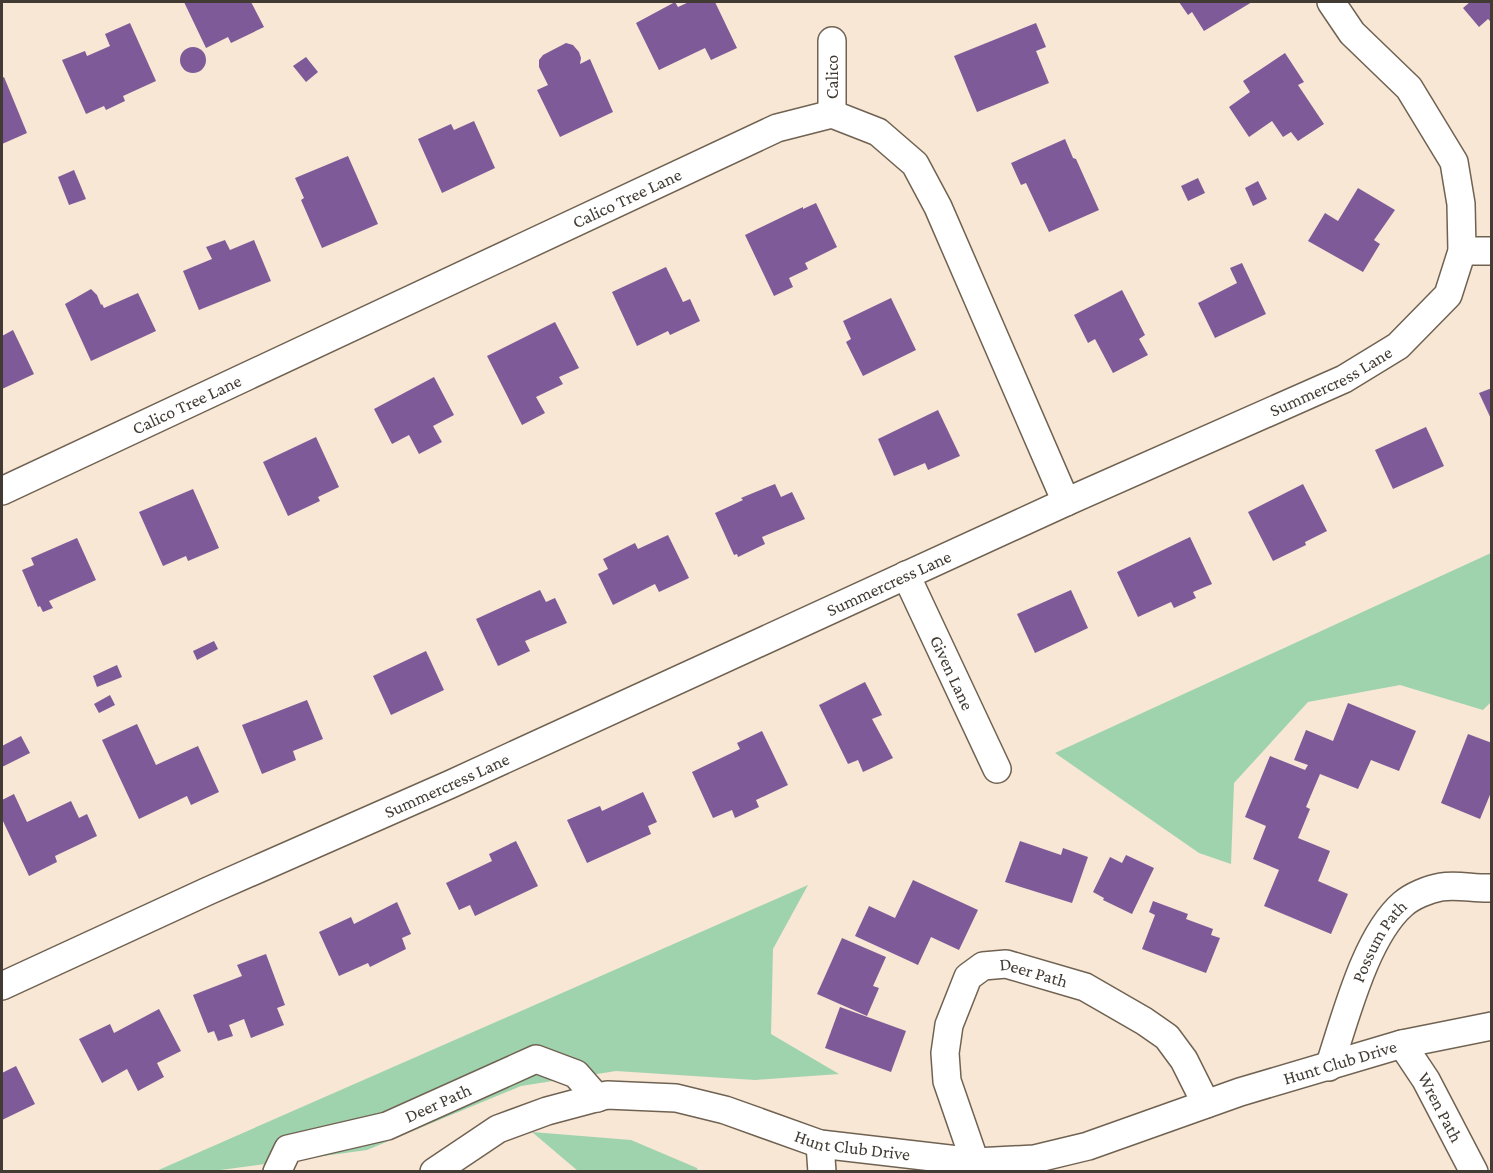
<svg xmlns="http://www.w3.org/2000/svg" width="1493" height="1173" viewBox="0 0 1493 1173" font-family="'Crimson Pro',serif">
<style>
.green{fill:#9fd3ae}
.building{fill:#7f5a98}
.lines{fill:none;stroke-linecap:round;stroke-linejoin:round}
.minor-casing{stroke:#706252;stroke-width:30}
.minor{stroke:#fff;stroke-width:27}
.labels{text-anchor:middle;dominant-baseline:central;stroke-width:6;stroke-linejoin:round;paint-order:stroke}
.street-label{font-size:18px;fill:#413b33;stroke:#fff}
</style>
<rect width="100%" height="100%" fill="#f7e7d4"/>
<g class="green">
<polygon points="1491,553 1491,702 1483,710 1400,685 1308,702 1234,783 1231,864 1199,853 1055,753"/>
<polygon points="808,885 773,949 771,1034 839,1074 755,1080 616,1071 521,1086 367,1150 213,1171 154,1172"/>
<polygon points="532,1132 631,1140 697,1168 698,1171 578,1171"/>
</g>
<g class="building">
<polygon points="184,2 251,2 264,27 231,43 228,37 206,48"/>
<polygon points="675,2 678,7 689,2 715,2 737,48 711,60 705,48 659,70 636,23"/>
<polygon points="1179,2 1252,2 1204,31 1192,12 1188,15"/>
<polygon points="1470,2 1492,2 1492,23 1488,19 1479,27 1463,8"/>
<polygon points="130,23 156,81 123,96 125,101 106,110 104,106 86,114 62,60 85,51 87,56 110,46 105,34"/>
<polygon points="1036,23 1046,47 1036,51 1049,83 977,112 954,56"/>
<polygon points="566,43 573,45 579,52 581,58 580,64 590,59 613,112 560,137 537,90 548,85 539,67 539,60 543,55"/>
<circle cx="193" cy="60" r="13"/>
<polygon points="1285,53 1304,82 1298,85 1324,124 1298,141 1291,132 1283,137 1272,121 1249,137 1229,107 1250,92 1243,81"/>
<polygon points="306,57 318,72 306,82 293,66"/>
<polygon points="4,77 27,133 2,144 2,78"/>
<polygon points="474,121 495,168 442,193 418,139 451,124 454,130"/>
<polygon points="1065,139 1073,158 1076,159 1099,210 1049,232 1026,183 1021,185 1011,163"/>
<polygon points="348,156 378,224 322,248 301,200 304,198 295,178"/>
<polygon points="74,170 86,199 69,205 58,177"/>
<polygon points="1198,178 1205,193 1188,201 1181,186"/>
<polygon points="1258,181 1267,199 1253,206 1245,188"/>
<polygon points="1358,188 1395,210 1374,240 1380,244 1363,272 1308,241 1325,213 1338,221"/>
<polygon points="816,203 837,247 805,263 808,269 789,278 793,287 774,296 745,235 803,207 803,209"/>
<polygon points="225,240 230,250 254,240 271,281 199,310 183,271 212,259 206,247"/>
<polygon points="1242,263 1266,314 1215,338 1198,303 1237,283 1230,268"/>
<polygon points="666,267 683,302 690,299 700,321 670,335 668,331 637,346 612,292"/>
<polygon points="91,289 97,295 101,305 102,304 104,308 138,293 156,331 91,361 65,304"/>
<polygon points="1122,290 1145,335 1139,339 1148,355 1113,373 1095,339 1088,343 1074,315"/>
<polygon points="891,298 916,350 863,376 846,342 851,339 843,321"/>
<polygon points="555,322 579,368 559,377 563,384 536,397 545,413 522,425 487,356"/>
<polygon points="13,330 34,374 2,389 2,336"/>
<polygon points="434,377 454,415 433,426 442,442 419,454 409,435 392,444 374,409"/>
<polygon points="1492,388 1492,421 1479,393"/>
<polygon points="938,410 960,456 928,470 925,463 894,476 878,439"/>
<polygon points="1426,427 1444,466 1393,489 1375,450"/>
<polygon points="316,437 339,487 318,497 320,501 288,516 263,462"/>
<polygon points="775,484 781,497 792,492 805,519 762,537 765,544 738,557 737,554 734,555 715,513 743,500 741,498"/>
<polygon points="1303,484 1327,531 1305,542 1306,545 1273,561 1248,512"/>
<polygon points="193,489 219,548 188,561 186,556 163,566 139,512"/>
<polygon points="668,535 689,578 659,592 655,584 613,605 598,574 608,569 603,559 635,543 638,549"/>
<polygon points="1190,537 1212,584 1193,592 1196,598 1174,608 1171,602 1138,617 1117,572"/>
<polygon points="77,538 96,580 49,601 53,608 43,612 40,606 38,607 22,570 34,565 31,558"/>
<polygon points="540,590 546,602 555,598 567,623 525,641 530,651 498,666 476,619"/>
<polygon points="1071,590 1088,628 1035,653 1017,614"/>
<polygon points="214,641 218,649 197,660 193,651"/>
<polygon points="426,651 444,690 391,715 373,676"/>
<polygon points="117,665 122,677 97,687 93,676"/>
<polygon points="865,682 882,715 872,719 893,758 863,772 858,760 848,764 819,705"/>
<polygon points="110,695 115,705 99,713 94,704"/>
<polygon points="307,700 323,739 293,751 296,760 262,774 242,725"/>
<polygon points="1348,703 1416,731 1399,771 1371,760 1358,789 1320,774 1306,807 1310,809 1298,838 1330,851 1318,881 1348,894 1331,934 1264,906 1279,870 1253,859 1266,826 1245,817 1270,756 1305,770 1308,765 1294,760 1306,730 1333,741"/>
<polygon points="137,724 156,765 198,746 219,792 191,805 187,796 139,819 102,740"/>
<polygon points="762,731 788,785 756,800 759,807 735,818 732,810 713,818 692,772 740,749 737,743"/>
<polygon points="1468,734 1492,743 1492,790 1480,819 1441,803"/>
<polygon points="21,736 30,753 2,767 2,746"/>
<polygon points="643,792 657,822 648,826 651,834 587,863 567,820 600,806 602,811"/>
<polygon points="14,794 27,822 71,801 79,818 87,814 97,836 55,856 57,862 29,876 2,819 2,800"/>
<polygon points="516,841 538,886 475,916 470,905 459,910 446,883 492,861 489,854"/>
<polygon points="1020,841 1061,855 1063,848 1088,857 1072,903 1005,882"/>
<polygon points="1126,855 1154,868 1132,914 1103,900 1104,898 1093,892 1110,857 1122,863"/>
<polygon points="913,880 978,910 959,950 931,937 918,965 855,936 869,906 895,918"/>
<polygon points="1153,901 1188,914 1186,919 1213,929 1211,935 1220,938 1206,973 1142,949 1155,915 1149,912"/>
<polygon points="397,902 411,934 402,938 406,949 370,967 368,963 339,976 319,932 351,917 354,924"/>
<polygon points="842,938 886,957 873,986 879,988 867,1016 817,994"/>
<polygon points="266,954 285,1005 277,1008 284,1025 251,1038 244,1019 229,1025 233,1036 218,1041 214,1031 208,1033 193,995 242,976 237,965"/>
<polygon points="840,1007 906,1031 891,1072 825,1048"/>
<polygon points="159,1009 181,1051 157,1063 164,1077 138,1091 127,1069 102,1083 79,1039 110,1024 114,1033"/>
<polygon points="16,1066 35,1104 2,1120 2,1073"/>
</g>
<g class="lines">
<defs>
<g id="minor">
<polyline points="832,114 832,41"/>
<polyline points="1462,251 1492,251"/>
<path id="s1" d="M2 491 777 128 832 114 878 132 915 164 938 207 1066 502"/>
<path id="s2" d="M906 575 997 769"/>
<path id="s3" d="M2 986 208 891 451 784 1066 502 1344 379 1398 346 1448 295 1462 251 1461 204 1454 162 1409 88 1352 33 1331 2"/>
<path id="s4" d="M1402 1044 1426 1080 1474 1172"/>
<path id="s5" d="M1329 1067C1345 1020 1365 937 1403 904 1412 896 1429 889 1441 887 1457 884 1475 889 1492 888"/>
<polyline points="820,1144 822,1172"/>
<path id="s6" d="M975 1162 947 1081 945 1053 949 1025 968 977 983 966 1006 964 1085 987 1144 1021 1167 1037 1184 1060 1206 1104"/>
<path id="s7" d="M277 1172 288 1149 387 1126 536 1059 576 1074 597 1098"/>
<path id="s8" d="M434 1172 498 1129 547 1111 607 1095 676 1098 725 1110 820 1144 975 1162 1034 1159 1088 1146 1240 1092 1402 1044 1492 1026"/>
</g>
</defs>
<use href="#minor" class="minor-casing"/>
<use href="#minor" class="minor"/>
</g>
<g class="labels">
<g class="street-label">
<text transform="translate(832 77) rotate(-90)">Calico</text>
<text stroke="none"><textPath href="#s1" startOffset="690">Calico Tree Lane</textPath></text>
<text stroke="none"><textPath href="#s3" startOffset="1460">Summercress Lane</textPath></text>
<text stroke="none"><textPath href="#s1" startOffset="204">Calico Tree Lane</textPath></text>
<text stroke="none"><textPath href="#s3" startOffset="974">Summercress Lane</textPath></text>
<text stroke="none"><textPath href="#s2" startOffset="108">Given Lane</textPath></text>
<text stroke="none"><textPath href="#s3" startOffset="488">Summercress Lane</textPath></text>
<text stroke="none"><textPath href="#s5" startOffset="136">Possum Path</textPath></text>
<text stroke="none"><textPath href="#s6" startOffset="264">Deer Path</textPath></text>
<text stroke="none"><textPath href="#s8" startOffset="948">Hunt Club Drive</textPath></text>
<text stroke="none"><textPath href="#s7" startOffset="183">Deer Path</textPath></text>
<text stroke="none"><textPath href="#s4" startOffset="74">Wren Path</textPath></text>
<text stroke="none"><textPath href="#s8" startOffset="444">Hunt Club Drive</textPath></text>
</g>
</g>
<rect width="1493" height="1173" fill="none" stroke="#413b33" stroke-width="6"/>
</svg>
